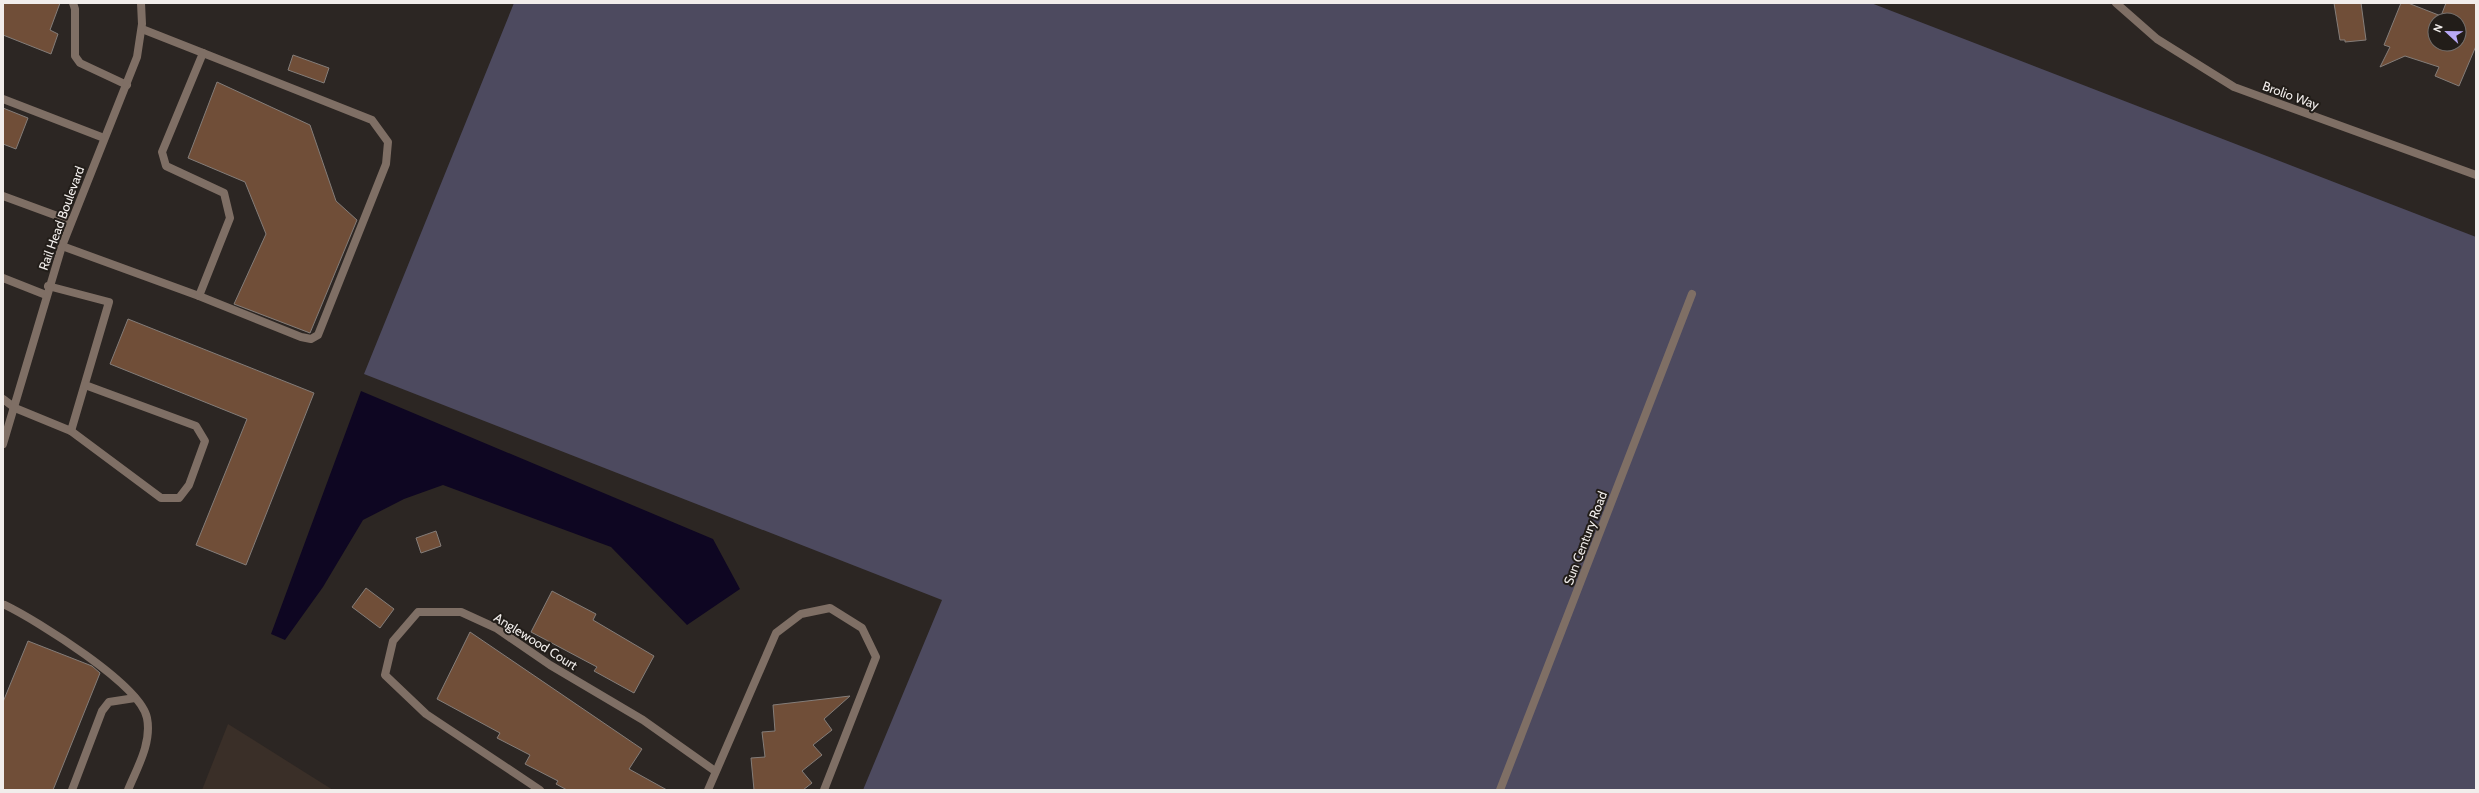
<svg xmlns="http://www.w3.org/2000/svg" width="2479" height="793" viewBox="0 0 2479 793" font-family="Cabin,sans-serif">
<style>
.built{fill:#3a2f28}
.green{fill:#4d4a5f}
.water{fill:#0e0622}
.building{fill:#704e38;stroke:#847d79;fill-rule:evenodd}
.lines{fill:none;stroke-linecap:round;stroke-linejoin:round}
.lane{stroke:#7f6f65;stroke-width:8}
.street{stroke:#7f6f65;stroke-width:8}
.labels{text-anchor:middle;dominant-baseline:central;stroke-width:4;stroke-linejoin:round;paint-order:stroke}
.street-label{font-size:13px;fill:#f1edeb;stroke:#221d19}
</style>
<rect width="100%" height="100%" fill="#2c2623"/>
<polygon class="built" points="228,724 333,790 202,790"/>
<polygon class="green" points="514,3 1871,3 2476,237 2476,790 863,790 942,600 364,374"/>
<polygon class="water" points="361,391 713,539 740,589 687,625 611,547 443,485 404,499 363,520 323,587 285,640 271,634"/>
<g class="building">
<polygon points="3,3 60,3 50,30 58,34 51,54 3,35"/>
<polygon points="2334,3 2361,3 2366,40 2345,42 2345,40 2340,40"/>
<path d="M2401 3H2408L2441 16 2446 3H2476V46L2459 86 2435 76 2439 67 2405 56 2380 67 2390 47 2384 45ZM2435 20H2459V44H2435Z"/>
<polygon points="293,55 329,68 324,83 288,70"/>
<polygon points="217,82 310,125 336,201 357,220 310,333 234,304 266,234 245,182 188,158"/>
<polygon points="3,108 28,118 16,149 3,144"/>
<polygon points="128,319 314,393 246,565 196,545 247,419 110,364"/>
<polygon points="436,531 441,546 421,553 416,538"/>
<polygon points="366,588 394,609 380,628 352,607"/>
<polygon points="552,591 596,614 593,620 654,656 634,693 594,671 597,667 531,632"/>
<polygon points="470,632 642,749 629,769 667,790 567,790 556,784 558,781 525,764 530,755 497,738 500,733 437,699"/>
<polygon points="28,641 92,666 100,673 53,790 3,790 3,702"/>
<polygon points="850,696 824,719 832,730 813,745 822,755 802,771 812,783 803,790 754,790 751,758 765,757 762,732 775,731 773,705"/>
</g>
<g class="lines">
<g class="lane">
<polyline points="73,3 75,9 75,56 80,63 127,85"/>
<polyline points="3,99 104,138"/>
<polyline points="3,196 71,221"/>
<polyline points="62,246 199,296 230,218 224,193 166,166 162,152 203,53 142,29"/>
<polyline points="3,278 46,295"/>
<polyline points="199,296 301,337 311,339 318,335 386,164 388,142 372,120 203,53"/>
<polyline points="3,399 15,408 71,431 109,302 48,286"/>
<polyline points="71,431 161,498 179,498 189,485 205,441 196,426 85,385"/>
<path d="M5 605C36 620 141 685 147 718 152 743 137 768 128 790"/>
<polyline points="72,790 102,711 109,702 135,698"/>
</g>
<g class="street">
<polyline points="2116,3 2157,39 2234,87 2476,175"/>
<polyline points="3,444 62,246 137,57 142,24 141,3"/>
<polyline points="540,790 426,714 385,675 393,641 418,612 461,612 496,628 550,665 643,720 715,771"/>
<polyline points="708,790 776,633 801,614 830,608 862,628 876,657 824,790"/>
<polyline points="1500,790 1692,294"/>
</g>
</g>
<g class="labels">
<g class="street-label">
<text transform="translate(2291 95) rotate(20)">Brolio Way</text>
<text transform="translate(61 218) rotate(-70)">Rail Head Boulevard</text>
<text transform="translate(1585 538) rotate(-69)">Sun Century Road</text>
<text transform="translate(536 641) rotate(32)">Anglewood Court</text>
</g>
</g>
<rect width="2479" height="793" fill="none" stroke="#f1edeb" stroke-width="8"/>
<g transform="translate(2447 32) rotate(292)"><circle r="19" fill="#221d19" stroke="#75706d"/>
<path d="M0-3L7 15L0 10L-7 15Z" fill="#b9aaf7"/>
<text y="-6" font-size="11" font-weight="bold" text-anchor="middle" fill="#f1edeb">N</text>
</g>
</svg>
